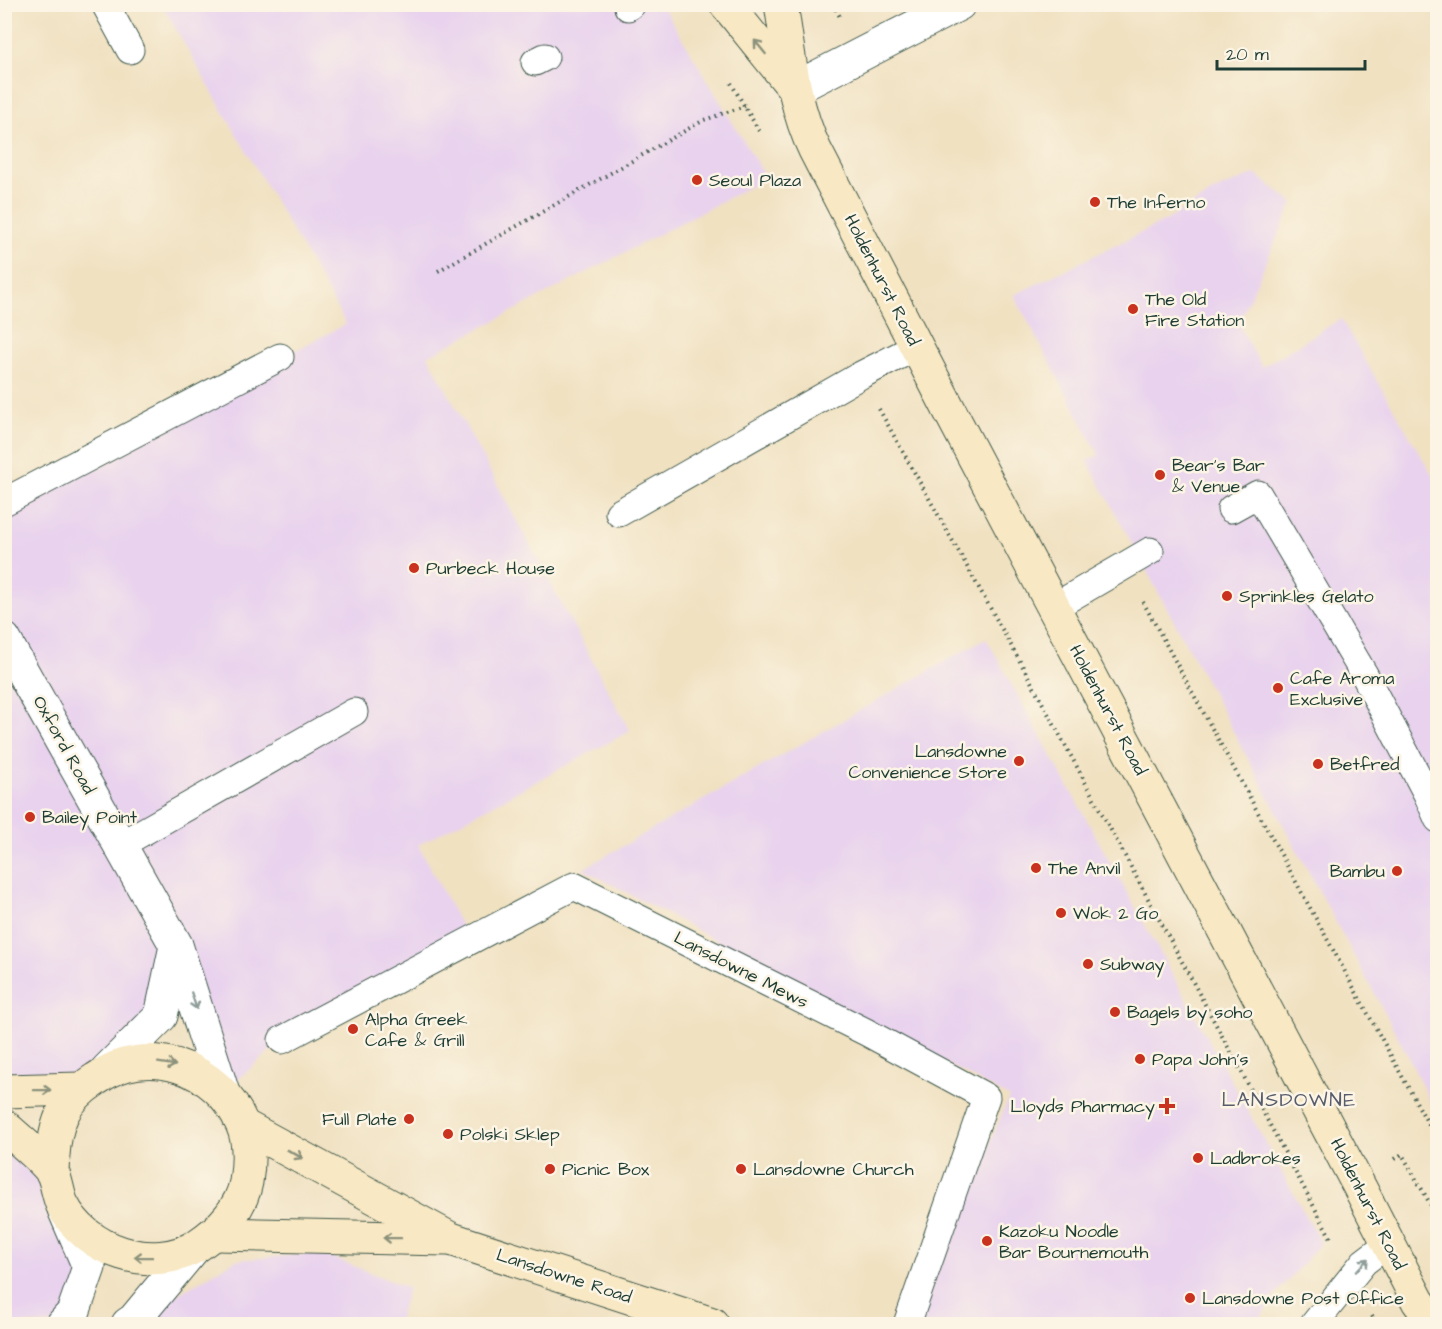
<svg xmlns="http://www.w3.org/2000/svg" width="1442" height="1329" viewBox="0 0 1442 1329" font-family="'Architects Daughter',sans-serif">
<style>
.built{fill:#e8d2ee}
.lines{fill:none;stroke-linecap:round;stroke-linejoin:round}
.lane-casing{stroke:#3e5649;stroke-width:29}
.street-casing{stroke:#3e5649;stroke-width:35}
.secondary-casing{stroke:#3e5649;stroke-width:35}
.path{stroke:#3e5649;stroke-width:4;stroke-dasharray:1.5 4.5;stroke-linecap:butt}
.lane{stroke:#fff;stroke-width:27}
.street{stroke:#fff;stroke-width:33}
.secondary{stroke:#f8e8c3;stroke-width:33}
.oneway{stroke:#8c927c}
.oneway2{stroke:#8f9e9a}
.poi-dot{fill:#c8321e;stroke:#fcf5e5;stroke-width:2}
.labels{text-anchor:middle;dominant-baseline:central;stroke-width:5;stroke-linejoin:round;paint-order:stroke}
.poi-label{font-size:18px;fill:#1f3d34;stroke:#fcf5e5;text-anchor:start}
.street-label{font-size:18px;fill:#1f3d34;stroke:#fcf5e5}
.neighbourhood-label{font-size:20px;letter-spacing:1.5px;fill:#585d6d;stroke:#fcf5e5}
</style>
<rect width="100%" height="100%" fill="#fcf5e5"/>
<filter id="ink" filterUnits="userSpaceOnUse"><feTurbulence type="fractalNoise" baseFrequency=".0167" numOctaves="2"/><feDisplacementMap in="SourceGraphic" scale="12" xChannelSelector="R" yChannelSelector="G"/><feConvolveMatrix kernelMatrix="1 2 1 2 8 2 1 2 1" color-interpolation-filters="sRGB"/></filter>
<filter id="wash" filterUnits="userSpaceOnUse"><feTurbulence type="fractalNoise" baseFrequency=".008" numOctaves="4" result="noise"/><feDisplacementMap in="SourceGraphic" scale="24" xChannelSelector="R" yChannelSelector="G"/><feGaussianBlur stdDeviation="1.35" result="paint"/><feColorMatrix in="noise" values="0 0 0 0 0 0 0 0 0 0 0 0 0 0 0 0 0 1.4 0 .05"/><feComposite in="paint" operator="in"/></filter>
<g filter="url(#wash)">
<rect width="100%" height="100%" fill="#f0e1c1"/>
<g class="built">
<polygon points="162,5 662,5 766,178 428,356 630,731 418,845 469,941 282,1040 223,1093 176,946 161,1016 107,1070 5,1091 5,502 346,324"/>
<polygon points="1255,174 1293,203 1238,324 1262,367 1341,319 1437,483 1437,1117 1407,1054 1087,460 1099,455 1014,295 1167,220 1216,190"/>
<polygon points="986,638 1321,1243 1275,1295 1256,1324 916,1324 1009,1097 583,869"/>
<polygon points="4,1126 52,1172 89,1267 63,1324 5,1324"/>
<polygon points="321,1253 408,1288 397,1324 127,1324 236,1260"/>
</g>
</g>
<g filter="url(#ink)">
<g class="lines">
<defs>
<g id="lane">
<polyline points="105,4 130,50"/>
<polyline points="628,7 632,4"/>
<polyline points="535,62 545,57"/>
<polyline points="4,502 280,357"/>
<polyline points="1231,509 1258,494 1364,674 1427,794 1438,819"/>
<polyline points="619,513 861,375 916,347"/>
<polyline points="1054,607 1150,551"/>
<polyline points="120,845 354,712"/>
<polyline points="282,1040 574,886 866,1032 986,1097 907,1324"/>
<polyline points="1314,1324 1364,1262 1389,1243"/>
</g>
<g id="street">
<polyline points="794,89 959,4"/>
<polyline points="4,639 176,945 223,1093"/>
<polyline points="107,1070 161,1016 176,946"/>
<polyline points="63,1324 73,1313 89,1267 64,1209"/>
<polyline points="128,1324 134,1320 193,1249"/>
</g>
<g id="secondary">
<polyline points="726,4 793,87"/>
<path d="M781 4C789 54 793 105 815 150L953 417 1359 1186 1418 1301 1435 1324"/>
<polyline points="4,1091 80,1089"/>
<path d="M4 1126C15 1136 48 1163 53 1174 57 1183 58 1195 62 1204 85 1251 153 1274 198 1245 220 1230 241 1209 246 1182 249 1163 250 1141 242 1124 219 1067 147 1042 96 1079 82 1088 69 1099 62 1115 54 1133 53 1152 52 1172"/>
<polyline points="244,1126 451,1239 712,1324"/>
<polyline points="216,1234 446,1239"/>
</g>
</defs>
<use href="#lane" class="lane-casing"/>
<use href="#street" class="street-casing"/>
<use href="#secondary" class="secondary-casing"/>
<g class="path">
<polyline points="833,4 840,17"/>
<polyline points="731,83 759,131"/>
<polyline points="438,271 704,120 745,106"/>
<polyline points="879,409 1022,665 1332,1240"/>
<polyline points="1143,602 1438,1142"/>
<polyline points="1433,707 1438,720"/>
<polyline points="1395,1159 1402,1154 1438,1218"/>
<polyline points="1372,1316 1377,1324"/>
</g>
<use href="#lane" class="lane"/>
<use href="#street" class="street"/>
<use href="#secondary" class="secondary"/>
</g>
<defs><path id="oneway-shaft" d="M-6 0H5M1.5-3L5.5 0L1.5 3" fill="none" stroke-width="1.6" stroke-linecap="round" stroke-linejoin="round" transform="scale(1.5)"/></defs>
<g class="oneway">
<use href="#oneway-shaft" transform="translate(760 47) rotate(-129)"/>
<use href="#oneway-shaft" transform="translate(167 1064) rotate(9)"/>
<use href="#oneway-shaft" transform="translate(42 1090) rotate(-1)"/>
<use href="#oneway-shaft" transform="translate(295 1154) rotate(29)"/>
<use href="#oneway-shaft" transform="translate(392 1238) rotate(-179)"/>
<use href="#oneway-shaft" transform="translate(143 1257) rotate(-179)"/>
</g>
<g class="oneway2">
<use href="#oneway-shaft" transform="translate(194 1001) rotate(72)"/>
<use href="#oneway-shaft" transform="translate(1362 1265) rotate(-47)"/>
</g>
</g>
<g class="poi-dot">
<circle cx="697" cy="180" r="6"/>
<circle cx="1095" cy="202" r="6"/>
<circle cx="1133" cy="309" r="6"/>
<circle cx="1160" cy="475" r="6"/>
<circle cx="414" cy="568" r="6"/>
<circle cx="1227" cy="596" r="6"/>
<circle cx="1278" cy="688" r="6"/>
<circle cx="1019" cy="761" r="6"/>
<circle cx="1318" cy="764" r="6"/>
<circle cx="30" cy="817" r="6"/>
<circle cx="1036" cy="868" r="6"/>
<circle cx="1397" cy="871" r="6"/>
<circle cx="1061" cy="913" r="6"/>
<circle cx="1088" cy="964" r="6"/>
<circle cx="1115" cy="1012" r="6"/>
<circle cx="353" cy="1029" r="6"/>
<circle cx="1140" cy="1059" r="6"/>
<path d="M1164 1097h6v6h6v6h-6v6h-6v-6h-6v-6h6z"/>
<circle cx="409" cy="1119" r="6"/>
<circle cx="448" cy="1134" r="6"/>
<circle cx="1198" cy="1158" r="6"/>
<circle cx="550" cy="1169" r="6"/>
<circle cx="741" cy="1169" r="6"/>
<circle cx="987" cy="1241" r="6"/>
<circle cx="1190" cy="1298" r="6"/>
</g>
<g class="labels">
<g class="poi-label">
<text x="709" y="180">Seoul Plaza</text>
<text x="1107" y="202">The Inferno</text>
<text x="1145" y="299">The Old<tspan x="1145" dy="21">Fire Station</tspan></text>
<text x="1172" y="465">Bear's Bar<tspan x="1172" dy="21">&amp; Venue</tspan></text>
<text x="426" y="568">Purbeck House</text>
<text x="1239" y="596">Sprinkles Gelato</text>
<text x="1290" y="678">Cafe Aroma<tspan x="1290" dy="21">Exclusive</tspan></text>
<text x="1007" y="751" text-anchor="end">Lansdowne<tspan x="1007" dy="21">Convenience Store</tspan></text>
<text x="1330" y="764">Betfred</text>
<text x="42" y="817">Bailey Point</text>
<text x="1048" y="868">The Anvil</text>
<text x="1385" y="871" text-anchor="end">Bambu</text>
<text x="1073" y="913">Wok 2 Go</text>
<text x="1100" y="964">Subway</text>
<text x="1127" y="1012">Bagels by soho</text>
<text x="365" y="1019">Alpha Greek<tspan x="365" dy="21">Cafe &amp; Grill</tspan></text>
<text x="1152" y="1059">Papa John's</text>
<text x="1155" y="1106" text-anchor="end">Lloyds Pharmacy</text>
<text x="397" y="1119" text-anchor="end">Full Plate</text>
<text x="460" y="1134">Polski Sklep</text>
<text x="1210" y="1158">Ladbrokes</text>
<text x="562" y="1169">Picnic Box</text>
<text x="753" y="1169">Lansdowne Church</text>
<text x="999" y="1231">Kazoku Noodle<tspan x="999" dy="21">Bar Bournemouth</tspan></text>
<text x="1202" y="1298">Lansdowne Post Office</text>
</g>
<g class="street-label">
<text transform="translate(882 280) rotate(63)">Holdenhurst Road</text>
<text transform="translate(1108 710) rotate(62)">Holdenhurst Road</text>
<text transform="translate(64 745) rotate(61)">Oxford Road</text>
<text transform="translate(741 970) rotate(27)">Lansdowne Mews</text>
<text transform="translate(1368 1204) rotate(63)">Holdenhurst Road</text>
<text transform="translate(564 1276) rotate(18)">Lansdowne Road</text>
</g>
<g class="neighbourhood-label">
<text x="1289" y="1100">LANSDOWNE</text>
</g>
</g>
<rect width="1442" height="1329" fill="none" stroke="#fcf5e5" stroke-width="24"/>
<path d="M1217 60v9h148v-9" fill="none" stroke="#1f3d34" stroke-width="3"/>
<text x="1226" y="60" font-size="18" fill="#1f3d34" stroke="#fcf5e5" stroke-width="4.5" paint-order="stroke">20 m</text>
</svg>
